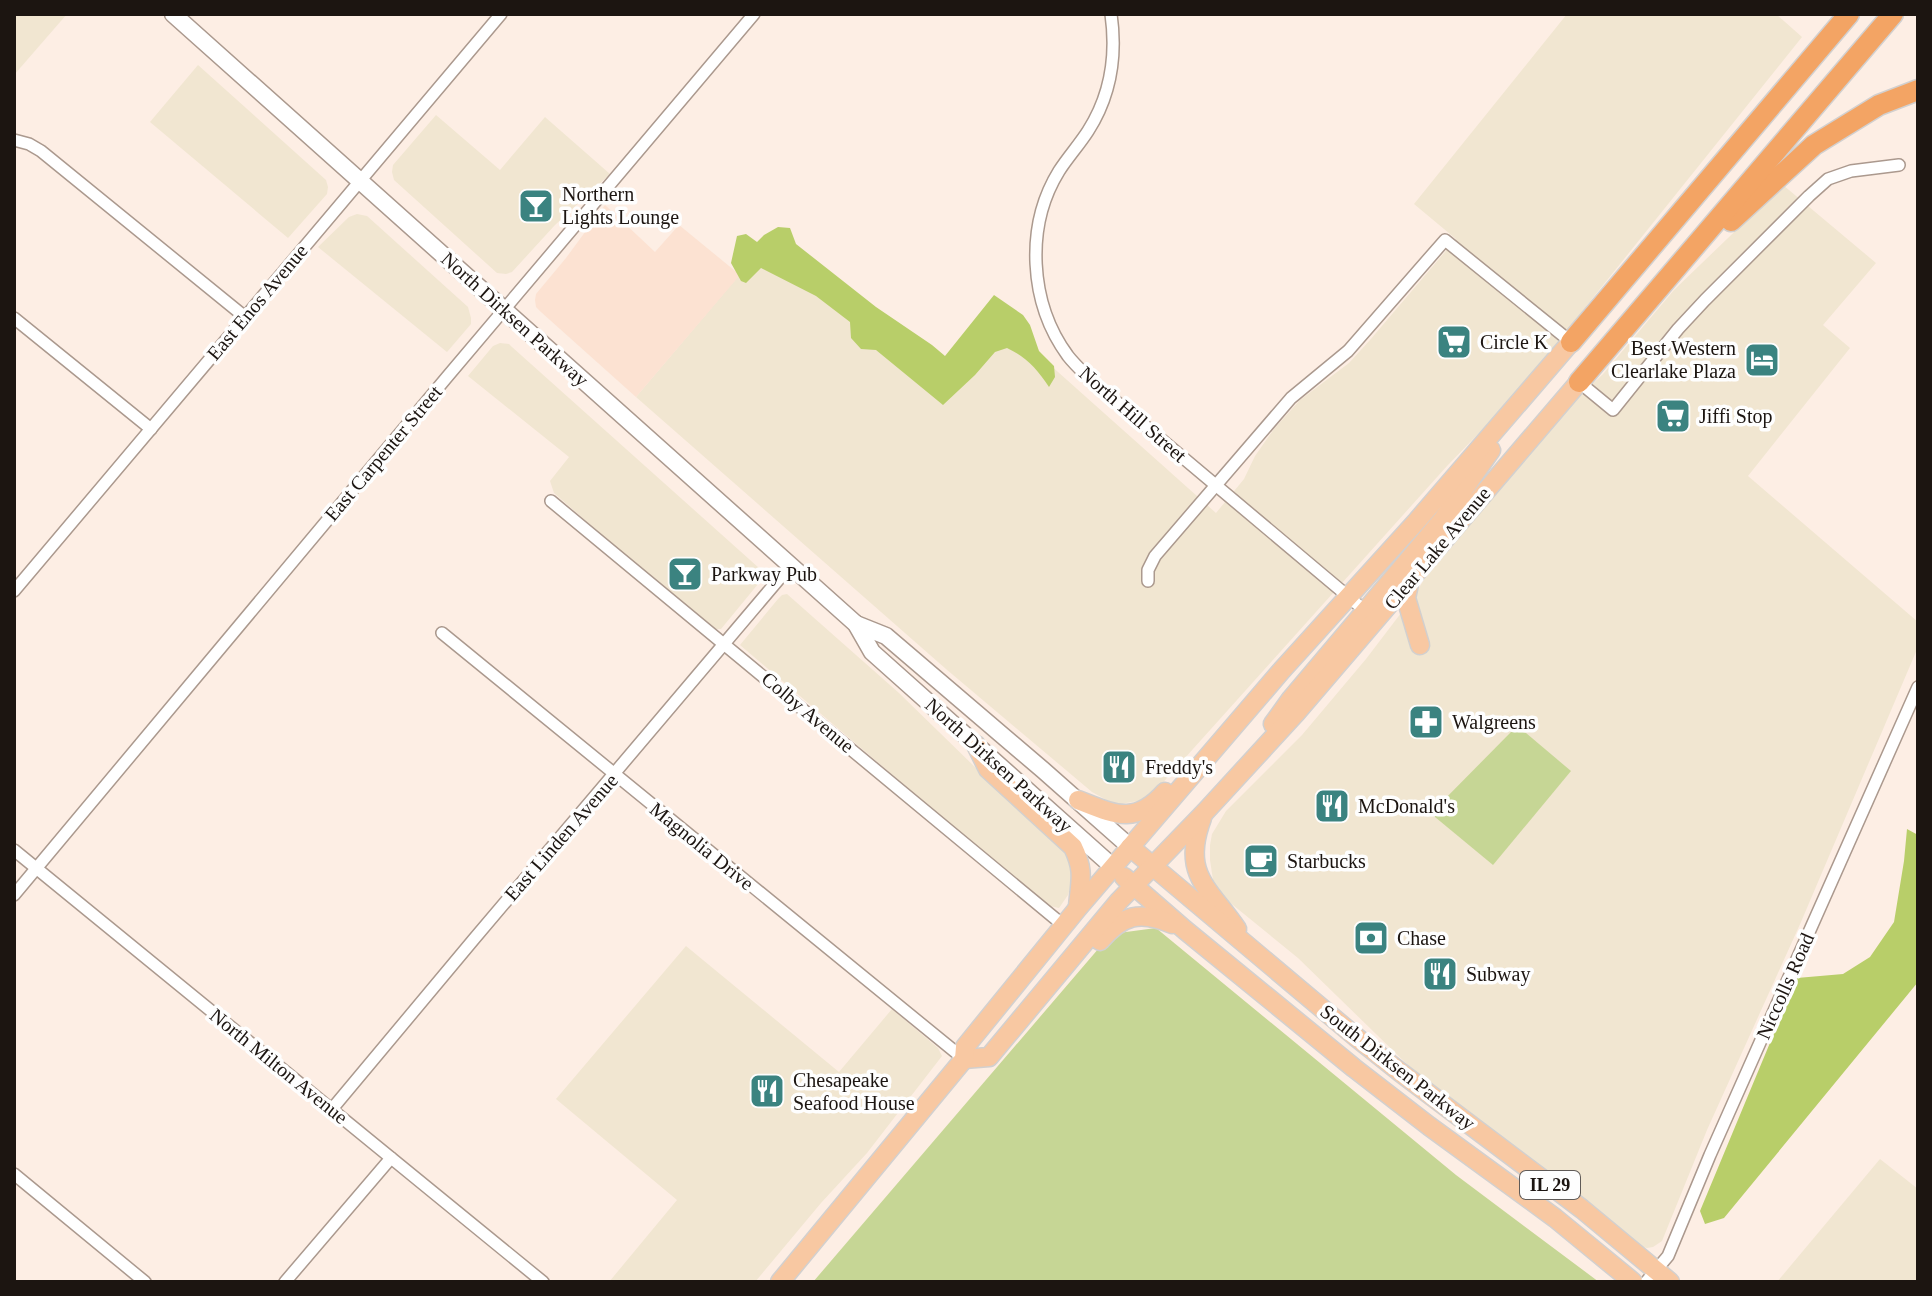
<svg xmlns="http://www.w3.org/2000/svg" width="1932" height="1296" viewBox="0 0 1932 1296" font-family="'Times New Roman',serif">
<style>
.commercial{fill:#f1e6d1}
.built{fill:#fce2d2}
.green{fill:#c6d695}
.forest{fill:#b8ce69}
.lines{fill:none;stroke-linecap:round;stroke-linejoin:round}
.street-casing{stroke:#ab998e;stroke-width:14}
.secondary-casing{stroke:#ab998e;stroke-width:19}
.primary-casing{stroke:#d2d0cf;stroke-width:21}
.highway-casing{stroke:#d2d0cf;stroke-width:23}
.street{stroke:#fff;stroke-width:11}
.secondary{stroke:#fff;stroke-width:16}
.primary{stroke:#f8c8a2;stroke-width:18}
.highway{stroke:#f3a464;stroke-width:20}
.labels{text-anchor:middle;dominant-baseline:central;stroke-width:7;stroke-linejoin:round;paint-order:stroke}
.shield{fill:#fefefe;stroke:#605b58;stroke-width:2}
.shield-label{font-size:18px;font-weight:bold;fill:#1c1511}
.poi-label{font-size:20px;fill:#1c1511;stroke:#fefefe;text-anchor:start}
.street-label{font-size:20px;fill:#1c1511;stroke:#fefefe}
</style>
<rect width="100%" height="100%" fill="#fdeee4"/>
<g class="commercial">
<polygon points="14,14 67,14 14,75"/>
<polygon points="1567,14 1776,14 1802,37 1511,400 1447,466 1158,788 1144,800 1120,804 1112,803 1092,792 946,669 636,397 770,239 942,389 1001,321 1216,513 1244,479 1255,456 1274,429 1300,400 1349,363 1370,340 1456,239 1414,204"/>
<polygon points="198,65 326,180 328,187 327,194 288,238 150,122"/>
<polygon points="436,115 500,170 545,117 610,174 555,225 512,272 506,274 497,273 394,180 392,172 393,165"/>
<polygon points="1783,185 1876,263 1823,325 1850,348 1748,476 1918,622 1918,647 1801,922 1707,1130 1662,1241 1653,1247 1647,1248 1640,1246 1558,1180 1416,1073 1298,958 1228,901 1218,891 1213,880 1210,860 1210,845 1212,834 1226,811 1302,735 1366,659 1414,596 1431,568 1569,406 1603,374 1674,290"/>
<polygon points="357,214 367,216 468,307 471,318 471,324 447,352 318,247 349,217"/>
<polygon points="500,343 509,344 512,347 759,568 763,574 763,578 721,629 714,629 675,599 554,493 550,481 569,457 468,376 493,346"/>
<polygon points="787,594 899,693 977,769 1062,848 1069,860 1072,880 1068,895 1059,908 1050,906 1009,874 740,645 778,599 782,595"/>
<polygon points="686,946 839,1072 892,1009 938,1048 942,1056 867,1153 821,1203 755,1282 609,1282 677,1200 556,1099"/>
<polygon points="1880,1159 1918,1189 1918,1282 1777,1282"/>
</g>
<polygon class="built" points="605,205 655,252 679,225 740,275 636,397 541,312 536,307 535,300 536,294 566,258"/>
<g class="green">
<polygon points="1516,730 1526,733 1571,771 1493,865 1435,817 1433,811 1512,731"/>
<polygon points="1156,928 1456,1175 1599,1282 813,1282 1111,934"/>
</g>
<g class="forest">
<path d="M778 227 790 228 796 244 876 307 932 345 945 356 994 295 1023 315 1030 325 1039 351 1054 366 1055 377 1049 387C1037 369 1026 357 1007 348L995 352 975 375 943 405 876 350 861 349 851 338 850 322 816 296 761 268 746 283 741 281 731 263 737 236 746 234 757 242 764 235Z"/>
<polygon points="1907,829 1918,835 1918,982 1724,1218 1705,1224 1700,1211 1797,978 1843,974 1870,957 1894,922 1904,861"/>
</g>
<g class="lines">
<defs>
<g id="street">
<path d="M1111 14C1117 56 1111 95 1088 131 1079 145 1068 157 1059 171 1025 226 1029 303 1068 356 1075 365 1085 374 1093 382L1369 614"/>
<polyline points="14,140 29,144 41,151 245,317"/>
<polyline points="14,318 151,429"/>
<polyline points="1579,382 1613,410 1678,329 1705,300 1809,196 1828,179 1851,171 1899,165"/>
<polyline points="551,501 1063,925"/>
<polyline points="1148,581 1148,570 1155,556 1291,398 1348,351 1445,240 1571,342"/>
<polyline points="14,591 501,14"/>
<polyline points="442,633 964,1059"/>
<polyline points="14,850 543,1282"/>
<polyline points="14,895 447,377 754,14"/>
<polyline points="332,1109 474,939 790,566"/>
<polyline points="14,1174 145,1282"/>
<polyline points="285,1282 391,1158"/>
<polyline points="1646,1282 1668,1256 1710,1155 1918,687"/>
</g>
<g id="secondary">
<polyline points="173,14 856,624 872,652 1113,867"/>
<polyline points="856,624 886,636 1043,770 1130,847"/>
</g>
<g id="primary">
<polyline points="1410,579 1406,598 1420,645"/>
<polyline points="1273,724 1291,699 1443,519 1491,450"/>
<path d="M976 745 988 769 1073 847C1085 872 1080 881 1078 907"/>
<path d="M1078 800C1114 814 1135 826 1165 792"/>
<path d="M1202 818C1181 874 1208 887 1237 929"/>
<polyline points="1130,847 1356,1037 1400,1072 1582,1209 1670,1282"/>
<polyline points="1124,877 1185,930 1354,1068 1429,1126 1555,1218 1633,1282"/>
<path d="M1100 941C1122 915 1140 910 1172 924"/>
<polyline points="964,1059 989,1057 1119,901 1205,812 1296,713 1579,382"/>
<polyline points="780,1282 964,1059 965,1047 1078,908 1282,670 1416,522 1571,342"/>
</g>
<g id="highway">
<polyline points="1731,221 1814,145 1879,105 1918,90"/>
<polyline points="1571,342 1849,14"/>
<polyline points="1579,382 1893,14"/>
</g>
</defs>
<use href="#street" class="street-casing"/>
<use href="#secondary" class="secondary-casing"/>
<use href="#primary" class="primary-casing"/>
<use href="#highway" class="highway-casing"/>
<use href="#street" class="street"/>
<use href="#secondary" class="secondary"/>
<use href="#primary" class="primary"/>
<use href="#highway" class="highway"/>
</g>
<defs>
<symbol id="bar-square" viewBox="-11 -11 22 22"><rect x="-9" y="-9" width="18" height="18" rx="4" fill="#3b8380" stroke="#fefefe"/><path d="M-6-5H6L.8 .8V4.5H3.5V6h-7V4.5H-.8V.8Z" fill="#fff"/></symbol>
<symbol id="supermarket-square" viewBox="-11 -11 22 22"><rect x="-9" y="-9" width="18" height="18" rx="4" fill="#3b8380" stroke="#fefefe"/><path d="M-6-5.5h2.5l.6 2H6L4.5 2H-2.5L-4.4-4H-6ZM-1.5 3.2a1.3 1.3 0 1 0 .1 0ZM3 3.2a1.3 1.3 0 1 0 .1 0Z" fill="#fff"/></symbol>
<symbol id="hotel-square" viewBox="-11 -11 22 22"><rect x="-9" y="-9" width="18" height="18" rx="4" fill="#3b8380" stroke="#fefefe"/><path d="M-6-4.5h1.5V1H6V5H4.5V3h-9V5H-6ZM-4 0a1.8 1.8 0 1 1 3.6 0ZM.5 0V-2.5h3Q6-2.5 6 0Z" fill="#fff"/></symbol>
<symbol id="pharmacy-square" viewBox="-11 -11 22 22"><rect x="-9" y="-9" width="18" height="18" rx="4" fill="#3b8380" stroke="#fefefe"/><path d="M-2-6h4v4h4v4h-4v4h-4v-4h-4v-4h4Z" fill="#fff"/></symbol>
<symbol id="restaurant-square" viewBox="-11 -11 22 22"><rect x="-9" y="-9" width="18" height="18" rx="4" fill="#3b8380" stroke="#fefefe"/><path d="M-5-6h1v4h1v-4h1v4h1v-4h1v5L-1.5 .5V6h-2V.5L-5-1ZM5-6V6H3V1.5H1.5Q1.5-4 5-6Z" fill="#fff"/></symbol>
<symbol id="cafe-square" viewBox="-11 -11 22 22"><rect x="-9" y="-9" width="18" height="18" rx="4" fill="#3b8380" stroke="#fefefe"/><path d="M-5.5-4.5H6V0H3Q3 3.5 0 3.5H-2.5Q-5.5 3.5-5.5 0ZM3-3.2v2h1.7v-2ZM-6 4.5H4V6H-6Z" fill="#fff"/></symbol>
<symbol id="bank-square" viewBox="-11 -11 22 22"><rect x="-9" y="-9" width="18" height="18" rx="4" fill="#3b8380" stroke="#fefefe"/><path d="M-6-4H6V4H-6ZM0-2.3a2.3 2.3 0 1 0 0 4.6a2.3 2.3 0 1 0 0-4.6Z" fill="#fff"/></symbol>
</defs>
<g fill-rule="evenodd">
<use href="#bar-square" x="516" y="186" width="40" height="40"/>
<use href="#supermarket-square" x="1434" y="322" width="40" height="40"/>
<use href="#hotel-square" x="1742" y="340" width="40" height="40"/>
<use href="#supermarket-square" x="1653" y="396" width="40" height="40"/>
<use href="#bar-square" x="665" y="554" width="40" height="40"/>
<use href="#pharmacy-square" x="1406" y="702" width="40" height="40"/>
<use href="#restaurant-square" x="1099" y="747" width="40" height="40"/>
<use href="#restaurant-square" x="1312" y="786" width="40" height="40"/>
<use href="#cafe-square" x="1241" y="841" width="40" height="40"/>
<use href="#bank-square" x="1351" y="918" width="40" height="40"/>
<use href="#restaurant-square" x="1420" y="954" width="40" height="40"/>
<use href="#restaurant-square" x="747" y="1071" width="40" height="40"/>
</g>
<g class="labels">
<rect class="shield" x="1520" y="1171" width="60" height="28" rx="6"/>
<g class="shield-label">
<text x="1550" y="1185">IL 29</text>
</g>
<g class="poi-label">
<text x="562" y="194">Northern<tspan x="562" dy="23">Lights Lounge</tspan></text>
<text x="1480" y="342">Circle K</text>
<text x="1736" y="348" text-anchor="end">Best Western<tspan x="1736" dy="23">Clearlake Plaza</tspan></text>
<text x="1699" y="416">Jiffi Stop</text>
<text x="711" y="574">Parkway Pub</text>
<text x="1452" y="722">Walgreens</text>
<text x="1145" y="767">Freddy's</text>
<text x="1358" y="806">McDonald's</text>
<text x="1287" y="861">Starbucks</text>
<text x="1397" y="938">Chase</text>
<text x="1466" y="974">Subway</text>
<text x="793" y="1080">Chesapeake<tspan x="793" dy="23">Seafood House</tspan></text>
</g>
<g class="street-label">
<text transform="translate(257 302) rotate(-50)">East Enos Avenue</text>
<text transform="translate(515 319) rotate(42)">North Dirksen Parkway</text>
<text transform="translate(1133 414) rotate(41)">North Hill Street</text>
<text transform="translate(383 453) rotate(-50)">East Carpenter Street</text>
<text transform="translate(1437 548) rotate(-50)">Clear Lake Avenue</text>
<text transform="translate(808 712) rotate(40)">Colby Avenue</text>
<text transform="translate(999 765) rotate(42)">North Dirksen Parkway</text>
<text transform="translate(561 837) rotate(-49)">East Linden Avenue</text>
<text transform="translate(702 846) rotate(39)">Magnolia Drive</text>
<text transform="translate(1785 986) rotate(-66)">Niccolls Road</text>
<text transform="translate(279 1066) rotate(39)">North Milton Avenue</text>
<text transform="translate(1398 1067) rotate(38)">South Dirksen Parkway</text>
</g>
</g>
<rect width="1932" height="1296" fill="none" stroke="#1c1511" stroke-width="32"/>
</svg>
